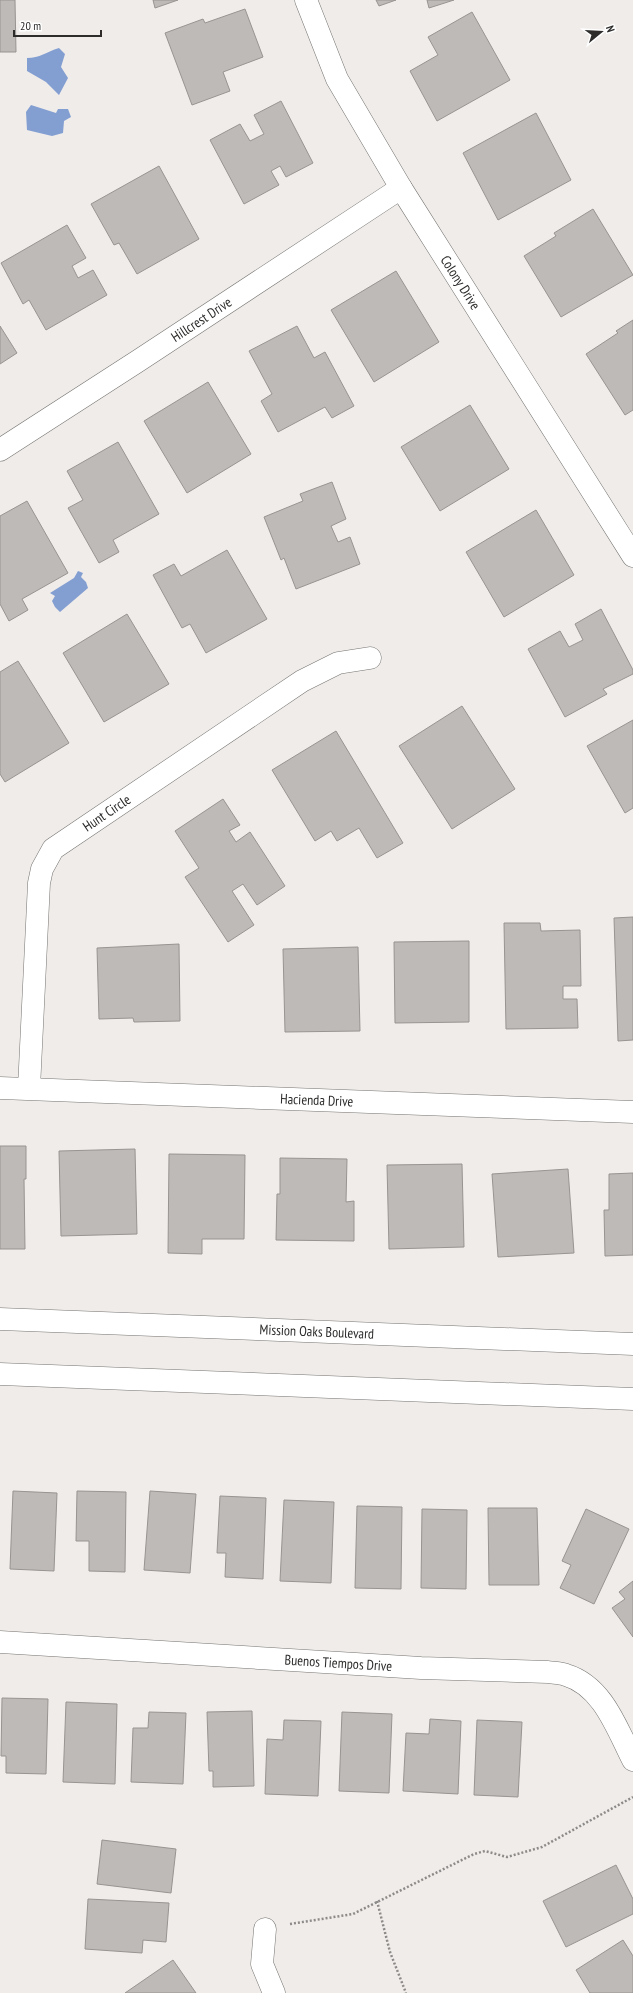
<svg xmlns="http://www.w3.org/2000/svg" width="633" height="1993" viewBox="0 0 633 1993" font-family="'PT Sans Narrow',sans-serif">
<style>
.water{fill:#839ed1}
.building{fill:#bdbab7;stroke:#979491}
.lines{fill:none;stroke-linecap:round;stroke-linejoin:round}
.street-casing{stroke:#767471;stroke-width:23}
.secondary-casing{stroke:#767471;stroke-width:23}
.path{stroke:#8d8b89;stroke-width:2.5;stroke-dasharray:2 2;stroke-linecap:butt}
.street{stroke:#fff;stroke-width:22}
.secondary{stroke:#fff;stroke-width:22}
.labels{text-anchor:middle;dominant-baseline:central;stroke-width:3;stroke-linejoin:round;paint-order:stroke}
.street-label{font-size:14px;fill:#2d2c2b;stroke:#fff}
</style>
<rect width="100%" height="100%" fill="#efecea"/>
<g class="water">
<path d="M59 48 65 54 61 67 68 78 59 95 46 82 27 71V58C40 58 46 52 59 48Z"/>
<polygon points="31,105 56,113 58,109 68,109 71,117 64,121 63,133 52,136 27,130 26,112"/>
<polygon points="78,571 83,573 81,577 86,582 88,588 60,612 55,607 52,601 55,596 50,593 74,578"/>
</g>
<g class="building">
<polygon points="0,0 15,0 16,52 0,52"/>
<polygon points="153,0 178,0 155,8"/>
<polygon points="376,0 396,0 379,6"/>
<polygon points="427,0 454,0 429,8"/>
<polygon points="245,9 263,57 223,72 230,91 192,105 165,33 203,19 205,23"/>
<polygon points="472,12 510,80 437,121 410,71 438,55 428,37"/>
<polygon points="281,101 313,163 286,177 280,166 271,171 279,185 244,204 210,140 240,124 250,141 264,134 254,115"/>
<polygon points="536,113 571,180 498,220 463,153"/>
<polygon points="159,166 199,239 137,274 119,243 114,245 91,204"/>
<polygon points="593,209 633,275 561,317 524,256 556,236 554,233"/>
<polygon points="67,225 86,258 72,266 78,278 93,270 107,295 46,330 29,300 23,304 1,263"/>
<polygon points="396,271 439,342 374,382 331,310"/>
<polygon points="633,320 633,410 625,415 586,354 618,333 616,331"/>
<polygon points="0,326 17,353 0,364"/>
<polygon points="297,326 314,358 325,352 354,406 332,418 325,407 278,432 261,401 272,394 249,351"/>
<polygon points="208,382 251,454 187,493 144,421"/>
<polygon points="470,405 509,469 440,511 401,447"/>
<polygon points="118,442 159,514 113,540 119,552 99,563 68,508 83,500 67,471"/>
<polygon points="332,482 346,519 331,526 338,542 350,537 360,564 296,589 284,558 281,560 264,517 303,501 300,494"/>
<polygon points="27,501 68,573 22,599 28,610 9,621 0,604 0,516"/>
<polygon points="536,510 574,575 504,617 466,552"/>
<polygon points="227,550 267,619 206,653 190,624 182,628 153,575 174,564 181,576"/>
<polygon points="601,609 633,670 633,674 603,689 607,694 565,717 528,649 560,631 569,647 583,640 575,624"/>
<polygon points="127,614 169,684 104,722 63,653"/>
<polygon points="18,661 69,743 5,782 0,774 0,672"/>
<polygon points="462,706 515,789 452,829 399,746"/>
<polygon points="633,720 633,808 625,813 587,746"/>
<polygon points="336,731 403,843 377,858 359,828 337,841 331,831 315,841 272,770"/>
<polygon points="223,799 240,825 229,831 236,842 250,832 285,886 257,905 243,884 232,891 254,925 228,942 185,877 199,868 175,831"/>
<polygon points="633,917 633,1040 618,1041 614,918"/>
<polygon points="504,923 540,923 541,931 580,930 581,986 563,986 563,999 577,999 578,1028 506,1029"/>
<polygon points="469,941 469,1022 395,1023 394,942"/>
<polygon points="179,944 180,1021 134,1022 133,1018 99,1019 97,948"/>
<polygon points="358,947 360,1031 285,1032 283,949"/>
<polygon points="0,1146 26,1146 26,1179 24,1179 25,1249 0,1249"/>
<polygon points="135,1149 137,1234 61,1236 59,1151"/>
<polygon points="169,1154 245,1155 244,1239 202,1239 202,1254 168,1253"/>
<polygon points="280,1158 347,1159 346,1202 354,1201 354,1241 276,1240 277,1194 280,1194"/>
<polygon points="462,1164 464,1247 389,1249 387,1165"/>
<polygon points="568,1169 574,1253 498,1257 492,1174"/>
<polygon points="633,1173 633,1255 605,1256 604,1210 609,1210 609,1174"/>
<polygon points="13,1491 57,1493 54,1571 10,1569"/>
<polygon points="77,1491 126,1492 125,1572 89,1571 89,1541 76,1541"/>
<polygon points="150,1491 196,1494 190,1573 144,1570"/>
<polygon points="220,1496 266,1498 263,1579 225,1577 226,1553 217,1553"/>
<polygon points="284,1500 334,1502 331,1583 280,1581"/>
<polygon points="357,1506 402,1507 401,1589 355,1588"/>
<polygon points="488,1508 537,1508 539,1585 489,1585"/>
<polygon points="422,1509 467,1510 466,1589 421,1588"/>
<polygon points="586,1509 629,1529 594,1604 560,1588 571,1565 562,1561"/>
<polygon points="633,1581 633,1637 612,1608 625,1599 619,1592"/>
<polygon points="2,1698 48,1699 46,1774 6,1773 6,1756 1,1756"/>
<polygon points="66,1702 117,1704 115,1784 63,1782"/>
<polygon points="252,1711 254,1786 213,1787 213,1771 209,1771 207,1712"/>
<polygon points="149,1712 186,1713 183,1784 131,1782 133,1728 148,1728"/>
<polygon points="342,1712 392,1714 389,1793 339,1791"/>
<polygon points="430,1719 461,1721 458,1794 403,1791 406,1733 429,1734"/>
<polygon points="284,1720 321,1721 318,1796 265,1794 267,1739 283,1740"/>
<polygon points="477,1720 522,1722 518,1797 474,1795"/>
<polygon points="102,1840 176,1849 171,1893 97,1884"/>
<polygon points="616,1865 633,1899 633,1914 566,1947 543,1901"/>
<polygon points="88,1899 169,1903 166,1942 143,1940 142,1953 85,1949"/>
<polygon points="623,1940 633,1956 633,1993 590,1993 576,1970"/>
<polygon points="173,1960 196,1993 125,1993"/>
</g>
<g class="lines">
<defs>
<g id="street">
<path id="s1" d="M306 0 337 79 401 188 633 556"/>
<path id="s2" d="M0 450 138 361 401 188"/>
<path id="s3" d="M0 1088 633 1112"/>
<path id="s4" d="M29 1088 39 883 42 869 53 849 302 681 338 663 370 658"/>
<path id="s5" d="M0 1642 421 1668 548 1672C554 1673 561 1673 566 1675 603 1686 617 1729 633 1760"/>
<polyline points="265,1929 262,1964 274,1993"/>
</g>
<g id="secondary">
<path id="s6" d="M0 1319 633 1344"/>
<polyline points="0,1374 633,1399"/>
</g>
</defs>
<use href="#street" class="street-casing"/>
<use href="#secondary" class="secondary-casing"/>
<g class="path">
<polyline points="377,1901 390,1952 406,1993"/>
<polyline points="290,1924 353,1914 474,1854 485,1851 507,1857 542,1847 633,1797"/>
</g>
<use href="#street" class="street"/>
<use href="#secondary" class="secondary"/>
</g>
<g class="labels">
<g class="street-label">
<text stroke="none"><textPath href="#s1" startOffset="323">Colony Drive</textPath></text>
<text stroke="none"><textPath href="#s2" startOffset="240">Hillcrest Drive</textPath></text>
<text stroke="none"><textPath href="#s4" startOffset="307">Hunt Circle</textPath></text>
<text stroke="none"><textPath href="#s3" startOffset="317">Hacienda Drive</textPath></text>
<text stroke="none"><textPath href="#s6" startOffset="317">Mission Oaks Boulevard</textPath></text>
<text stroke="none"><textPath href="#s5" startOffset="339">Buenos Tiempos Drive</textPath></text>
</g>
</g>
<g transform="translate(601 32) rotate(72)" stroke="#ffffff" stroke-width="3" paint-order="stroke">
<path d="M0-3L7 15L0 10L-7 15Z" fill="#2d2c2b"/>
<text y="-6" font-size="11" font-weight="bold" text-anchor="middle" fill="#2d2c2b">N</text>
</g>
<path d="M14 30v6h87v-6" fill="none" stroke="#2d2c2b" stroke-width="2"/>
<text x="20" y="30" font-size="12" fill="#2d2c2b" stroke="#ffffff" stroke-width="3" paint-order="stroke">20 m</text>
</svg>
